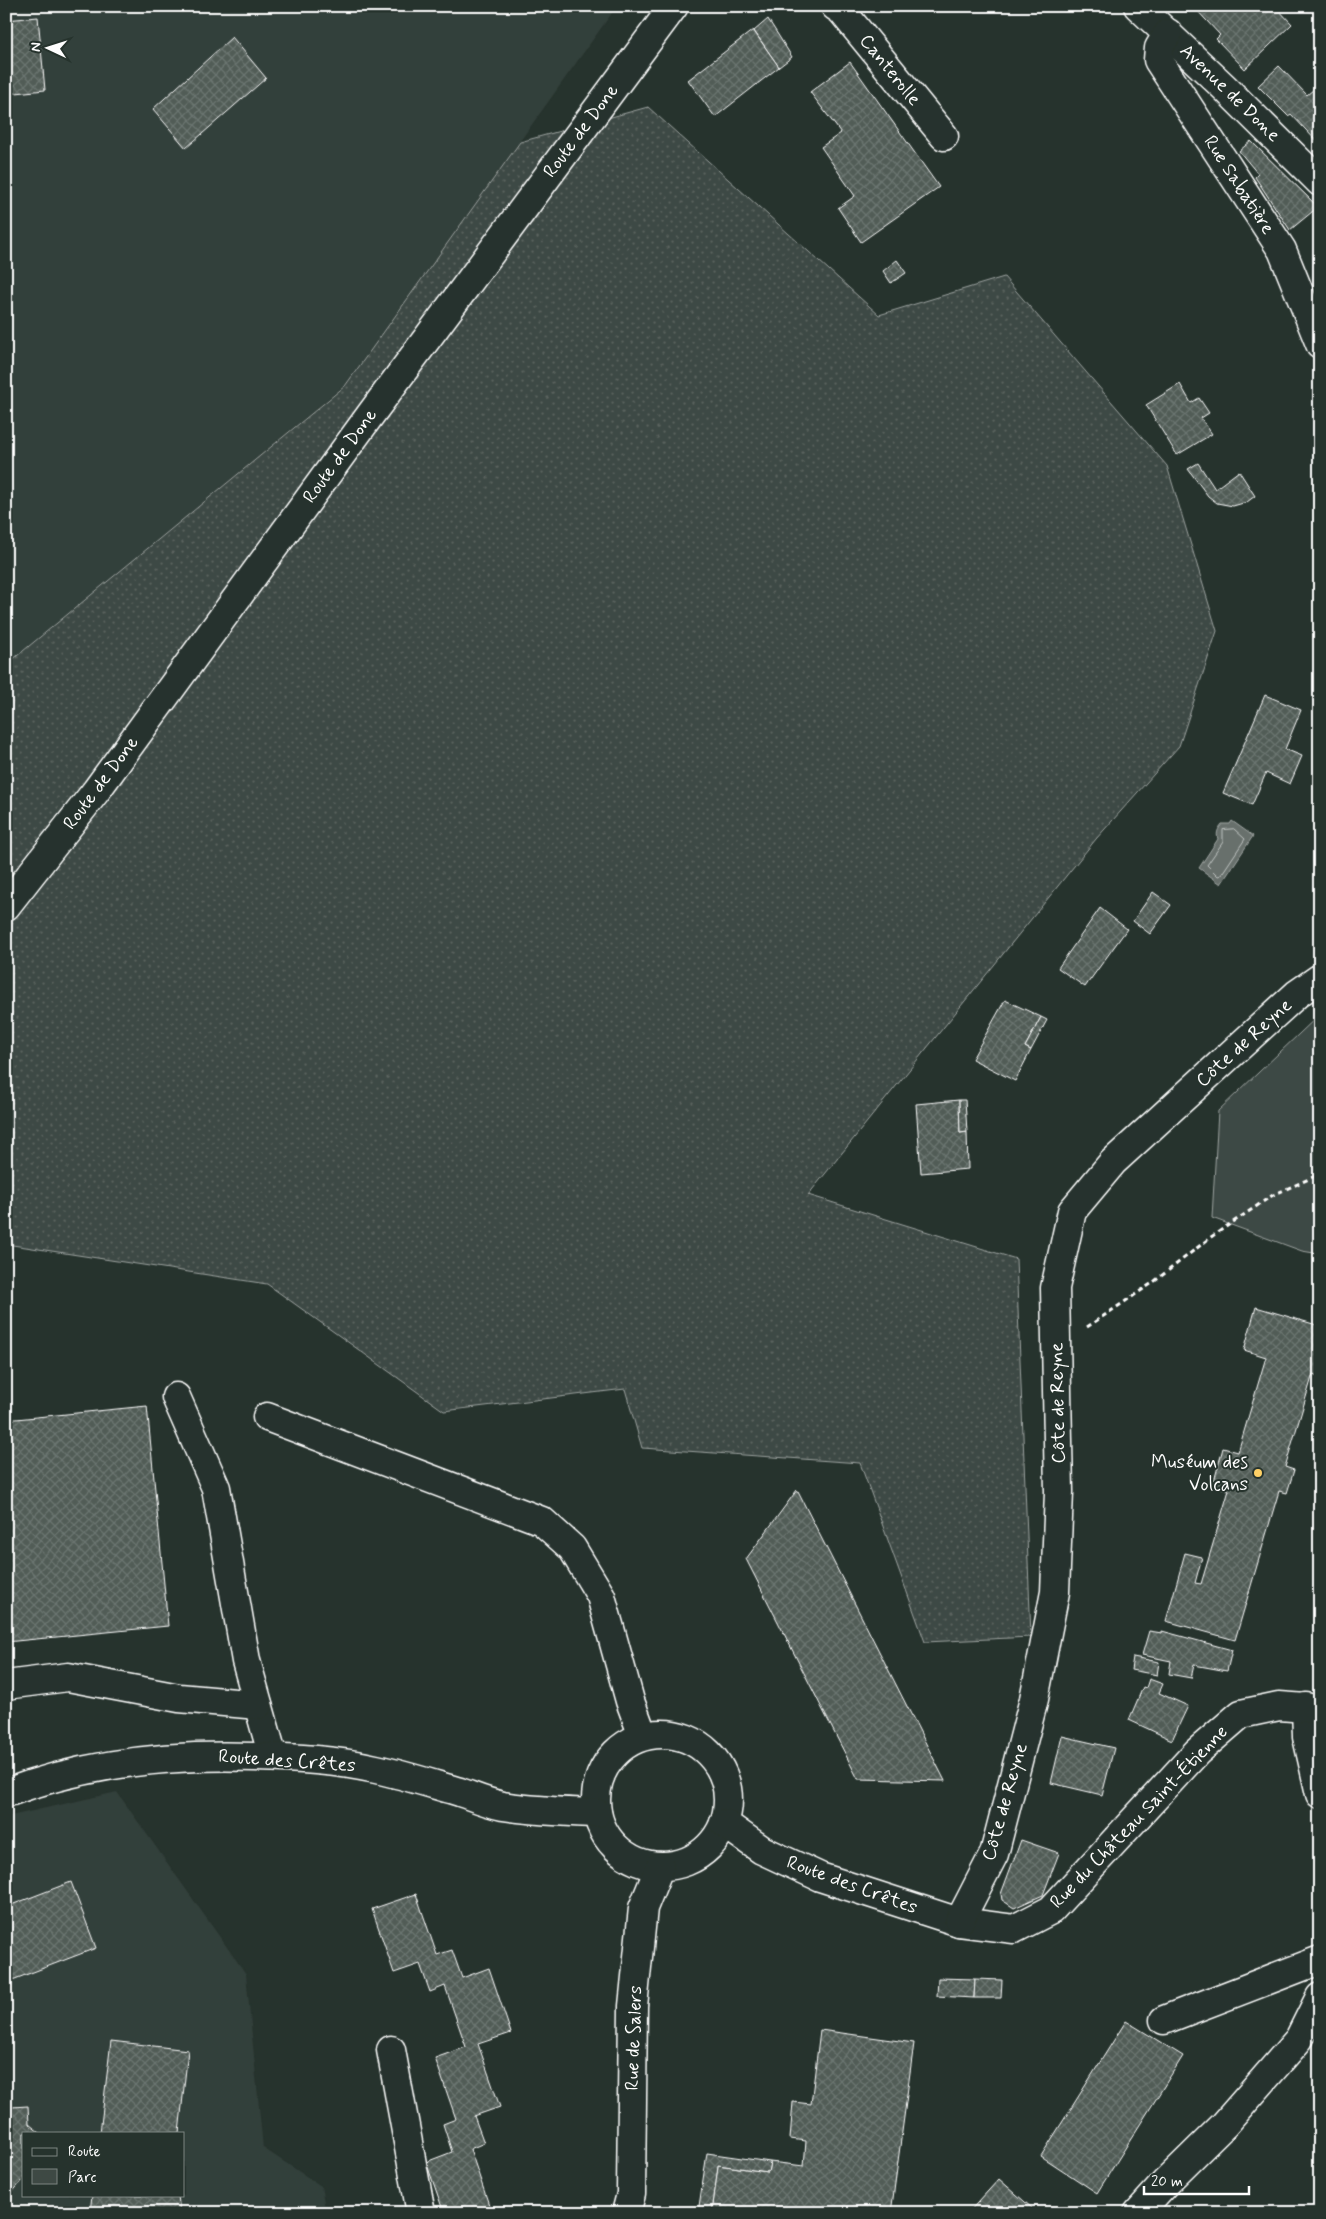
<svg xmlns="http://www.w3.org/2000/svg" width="1326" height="2219" viewBox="0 0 1326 2219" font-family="Mynerve,sans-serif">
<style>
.built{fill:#333f3a;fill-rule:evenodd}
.grass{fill:url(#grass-dots);stroke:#9ea4a2}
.park{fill:#3e4944;stroke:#9ea4a2}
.water{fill:#67706c;stroke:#a4a9a7}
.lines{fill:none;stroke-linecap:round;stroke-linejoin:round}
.shore{stroke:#c2c6c4;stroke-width:1}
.building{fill:url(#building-cross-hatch);stroke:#fff}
.minor-casing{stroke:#fff;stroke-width:31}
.path{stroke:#fff;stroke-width:3;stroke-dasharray:5 4;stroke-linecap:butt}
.minor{stroke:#26332d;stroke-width:28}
.poi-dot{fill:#ffd166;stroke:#26332d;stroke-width:2}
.labels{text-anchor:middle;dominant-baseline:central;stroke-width:4;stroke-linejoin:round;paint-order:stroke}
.street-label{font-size:19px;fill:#fff;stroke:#26332d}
.poi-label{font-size:19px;fill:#fff;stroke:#26332d;text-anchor:end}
</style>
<defs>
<pattern id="grass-dots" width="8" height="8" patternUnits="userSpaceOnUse" patternTransform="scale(1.25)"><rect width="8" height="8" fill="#3e4944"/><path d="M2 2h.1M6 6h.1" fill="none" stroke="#5b6460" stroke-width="1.8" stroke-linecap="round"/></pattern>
<pattern id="building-cross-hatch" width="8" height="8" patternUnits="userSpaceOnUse" patternTransform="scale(1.25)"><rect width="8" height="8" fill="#515c57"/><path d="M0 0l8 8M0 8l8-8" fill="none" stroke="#6b7470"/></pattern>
</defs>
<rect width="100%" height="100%" fill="#26332d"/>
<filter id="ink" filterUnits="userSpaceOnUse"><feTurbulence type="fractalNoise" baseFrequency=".02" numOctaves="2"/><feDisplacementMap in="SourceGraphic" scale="10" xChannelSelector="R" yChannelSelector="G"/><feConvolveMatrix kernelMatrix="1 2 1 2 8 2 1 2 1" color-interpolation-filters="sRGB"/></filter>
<g filter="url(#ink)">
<g class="built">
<polygon points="6,6 617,6 345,385 6,665"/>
<path d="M117 1792 246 1974 263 2148 321 2186 326 2213H6V1817ZM24 2133H184V2195H24Z"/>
</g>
<polygon class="grass" points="648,107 879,315 1004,277 1167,466 1217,631 1179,746 1096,839 808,1195 1016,1259 1031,1637 925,1642 860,1463 642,1448 625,1389 444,1411 267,1284 6,1244 6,665 345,386 520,142"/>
<polygon class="park" points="1320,1014 1320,1254 1302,1251 1212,1218 1218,1111"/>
<path class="water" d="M1232 821 1253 836 1221 884 1199 868 1218 839C1216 833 1218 829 1222 824H1230Z"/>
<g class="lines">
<polygon class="shore" points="1234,829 1245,839 1221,875 1218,876 1207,865 1223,842 1223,830"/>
</g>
<g class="building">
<polygon points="1193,6 1275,6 1292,24 1245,69 1216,39 1220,35"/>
<polygon points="38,17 45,90 6,94 6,20"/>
<polygon points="768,19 792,57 779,67 754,31"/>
<polygon points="753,30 779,67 715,117 688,80"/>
<polygon points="232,37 266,78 186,148 153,109"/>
<polygon points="850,62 939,187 861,242 838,208 855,196 821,147 841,133 810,92"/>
<polygon points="1279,66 1307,95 1320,84 1320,145 1291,114 1288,116 1258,86"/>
<polygon points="1251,141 1318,207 1290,230 1255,177 1258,174 1239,151"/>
<polygon points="897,260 906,273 891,283 883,271"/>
<polygon points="1180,384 1191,403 1199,398 1209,413 1201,418 1212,434 1177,455 1146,405"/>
<polygon points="1198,463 1215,489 1239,471 1255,496 1247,502 1233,506 1217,503 1208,496 1188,469"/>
<polygon points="1265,695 1301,710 1285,749 1302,756 1290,784 1266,773 1252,805 1223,793"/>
<polygon points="1153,892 1171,905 1150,934 1133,921"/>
<polygon points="1100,908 1127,929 1085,987 1058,968"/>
<polygon points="1005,1000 1041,1017 1025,1047 1031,1050 1015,1081 972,1059"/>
<polygon points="1041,1017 1047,1020 1031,1050 1025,1047"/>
<polygon points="959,1100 960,1133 967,1132 968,1169 921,1173 916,1104"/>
<polygon points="959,1100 965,1100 967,1132 960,1133"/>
<polygon points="1256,1307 1320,1326 1320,1377 1313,1374 1285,1467 1294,1470 1287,1493 1279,1491 1235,1640 1166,1621 1185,1553 1202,1557 1195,1583 1201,1584 1229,1490 1213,1485 1223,1448 1238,1452 1266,1357 1244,1350"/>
<polygon points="147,1406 168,1626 6,1642 6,1420"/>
<polygon points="797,1490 945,1781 858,1779 746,1559"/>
<polygon points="1149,1631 1162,1633 1162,1631 1232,1650 1227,1671 1194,1665 1191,1678 1169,1674 1171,1661 1142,1655"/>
<polygon points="1133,1657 1159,1662 1157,1675 1131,1670"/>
<polygon points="1149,1679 1163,1684 1159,1693 1188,1706 1172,1740 1129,1720 1143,1687 1146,1688"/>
<polygon points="1062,1736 1114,1748 1102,1795 1051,1783"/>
<polygon points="1021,1840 1059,1853 1043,1895 1014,1908 1002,1900 1001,1894"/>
<polygon points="71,1882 96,1948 7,1982 6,1907"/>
<polygon points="416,1894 437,1955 452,1950 462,1978 489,1968 511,2033 478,2044 500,2107 474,2116 484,2143 470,2149 491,2211 486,2213 444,2213 426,2162 452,2152 443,2124 456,2119 435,2058 466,2047 445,1986 430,1992 420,1964 394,1973 372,1909"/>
<polygon points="938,1978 975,1979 974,1998 937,1996"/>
<polygon points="975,1979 1002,1980 1001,1998 974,1998"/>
<polygon points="1126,2021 1183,2056 1097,2193 1041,2156"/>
<polygon points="820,2030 914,2043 891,2213 825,2213 797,2208 796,2213 712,2213 718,2165 768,2172 770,2162 804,2166 806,2141 790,2139 793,2102 811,2104"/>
<polygon points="111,2041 188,2050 179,2133 100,2133"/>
<polygon points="6,2101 12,2107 28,2106 29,2124 40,2133 24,2133 24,2179 6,2199"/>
<polygon points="707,2153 770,2162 768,2172 718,2165 712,2213 698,2213"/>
<polygon points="999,2179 1033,2209 1029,2213 968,2213"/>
<polygon points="92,2195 178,2195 180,2213 90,2213"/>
</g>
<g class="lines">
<defs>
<g id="minor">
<polyline points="835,6 841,10 944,136"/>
<polyline points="1138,6 1224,87 1320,182"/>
<polyline points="1168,33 1159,48 1158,60 1282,250 1320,344"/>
<polyline points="6,906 96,791 371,414 674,6"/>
<polyline points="176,1397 216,1488 246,1661 273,1757"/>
<polyline points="267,1417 542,1521 572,1548 601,1596 630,1701 643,1736"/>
<polyline points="6,1685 68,1677 179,1698 258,1705"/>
<polyline points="1306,1707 1307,1737 1320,1794"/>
<circle cx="662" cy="1800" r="66"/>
<path d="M6 1793C86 1763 171 1754 255 1757 296 1758 336 1760 376 1769 404 1775 432 1784 460 1792 474 1797 488 1803 503 1806 534 1811 566 1812 597 1813"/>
<polyline points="724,1823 762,1850 820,1877 959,1922 1014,1929 1051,1910 1197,1752 1241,1714 1279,1706 1320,1709"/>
<polyline points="959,1922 994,1854 1034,1699 1055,1592 1059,1492 1055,1288 1072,1211 1113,1162 1297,994 1320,978"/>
<polyline points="1164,2020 1320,1960"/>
<polyline points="391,2050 421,2213"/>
<polyline points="626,2213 631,2194 633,2006 643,1908 660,1866"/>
<polyline points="1138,2213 1166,2182 1224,2125 1299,2039 1320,1997"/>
</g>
</defs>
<use href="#minor" class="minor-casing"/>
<polyline class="path" points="1087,1327 1151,1284 1211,1237 1273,1195 1320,1174"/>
<use href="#minor" class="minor"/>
</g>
</g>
<circle class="poi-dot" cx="1258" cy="1473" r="5"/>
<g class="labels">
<g class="street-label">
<text transform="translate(890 70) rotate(51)">Canterolle</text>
<text transform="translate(1230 93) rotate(44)">Avenue de Done</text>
<text transform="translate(581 131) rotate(-53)">Route de Done</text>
<text transform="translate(1239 185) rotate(57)">Rue Sabatière</text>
<text transform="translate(340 456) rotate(-54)">Route de Done</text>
<text transform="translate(101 783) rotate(-53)">Route de Done</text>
<text transform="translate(1244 1043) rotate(-42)">Côte de Reyne</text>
<text transform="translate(1058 1403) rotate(-91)">Côte de Reyne</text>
<text transform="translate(287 1761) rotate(4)">Route des Crêtes</text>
<text transform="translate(1005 1802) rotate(-74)">Côte de Reyne</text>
<text transform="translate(1139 1817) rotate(-46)">Rue du Château Saint-Étienne</text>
<text transform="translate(852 1885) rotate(20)">Route des Crêtes</text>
<text transform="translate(634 2038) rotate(-88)">Rue de Salers</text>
</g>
<g class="poi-label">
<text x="1248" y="1462">Muséum des<tspan x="1248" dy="22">Volcans</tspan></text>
</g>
</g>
<rect width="1326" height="2219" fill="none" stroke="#26332d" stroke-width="25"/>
<rect x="12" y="12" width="1301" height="2194" fill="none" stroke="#fff" stroke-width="2" filter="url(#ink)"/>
<rect x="22" y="2132" width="162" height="65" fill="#26332d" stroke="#7d8581"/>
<rect x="32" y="2148" width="25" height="8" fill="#26332d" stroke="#7d8581"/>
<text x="68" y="2156" font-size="15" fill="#ffffff">Route</text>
<rect x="32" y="2169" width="25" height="15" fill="#3e4944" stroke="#7d8581"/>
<text x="68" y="2182" font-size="15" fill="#ffffff">Parc</text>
<g transform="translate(48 48) rotate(274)" stroke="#26332d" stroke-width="4" paint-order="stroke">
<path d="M0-4L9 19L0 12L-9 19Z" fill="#ffffff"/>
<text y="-8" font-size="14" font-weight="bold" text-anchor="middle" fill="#ffffff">N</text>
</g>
<path d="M1144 2186v8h105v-8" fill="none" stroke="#ffffff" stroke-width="2.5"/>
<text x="1151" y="2186" font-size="15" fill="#ffffff" stroke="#26332d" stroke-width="4" paint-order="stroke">20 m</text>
</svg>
